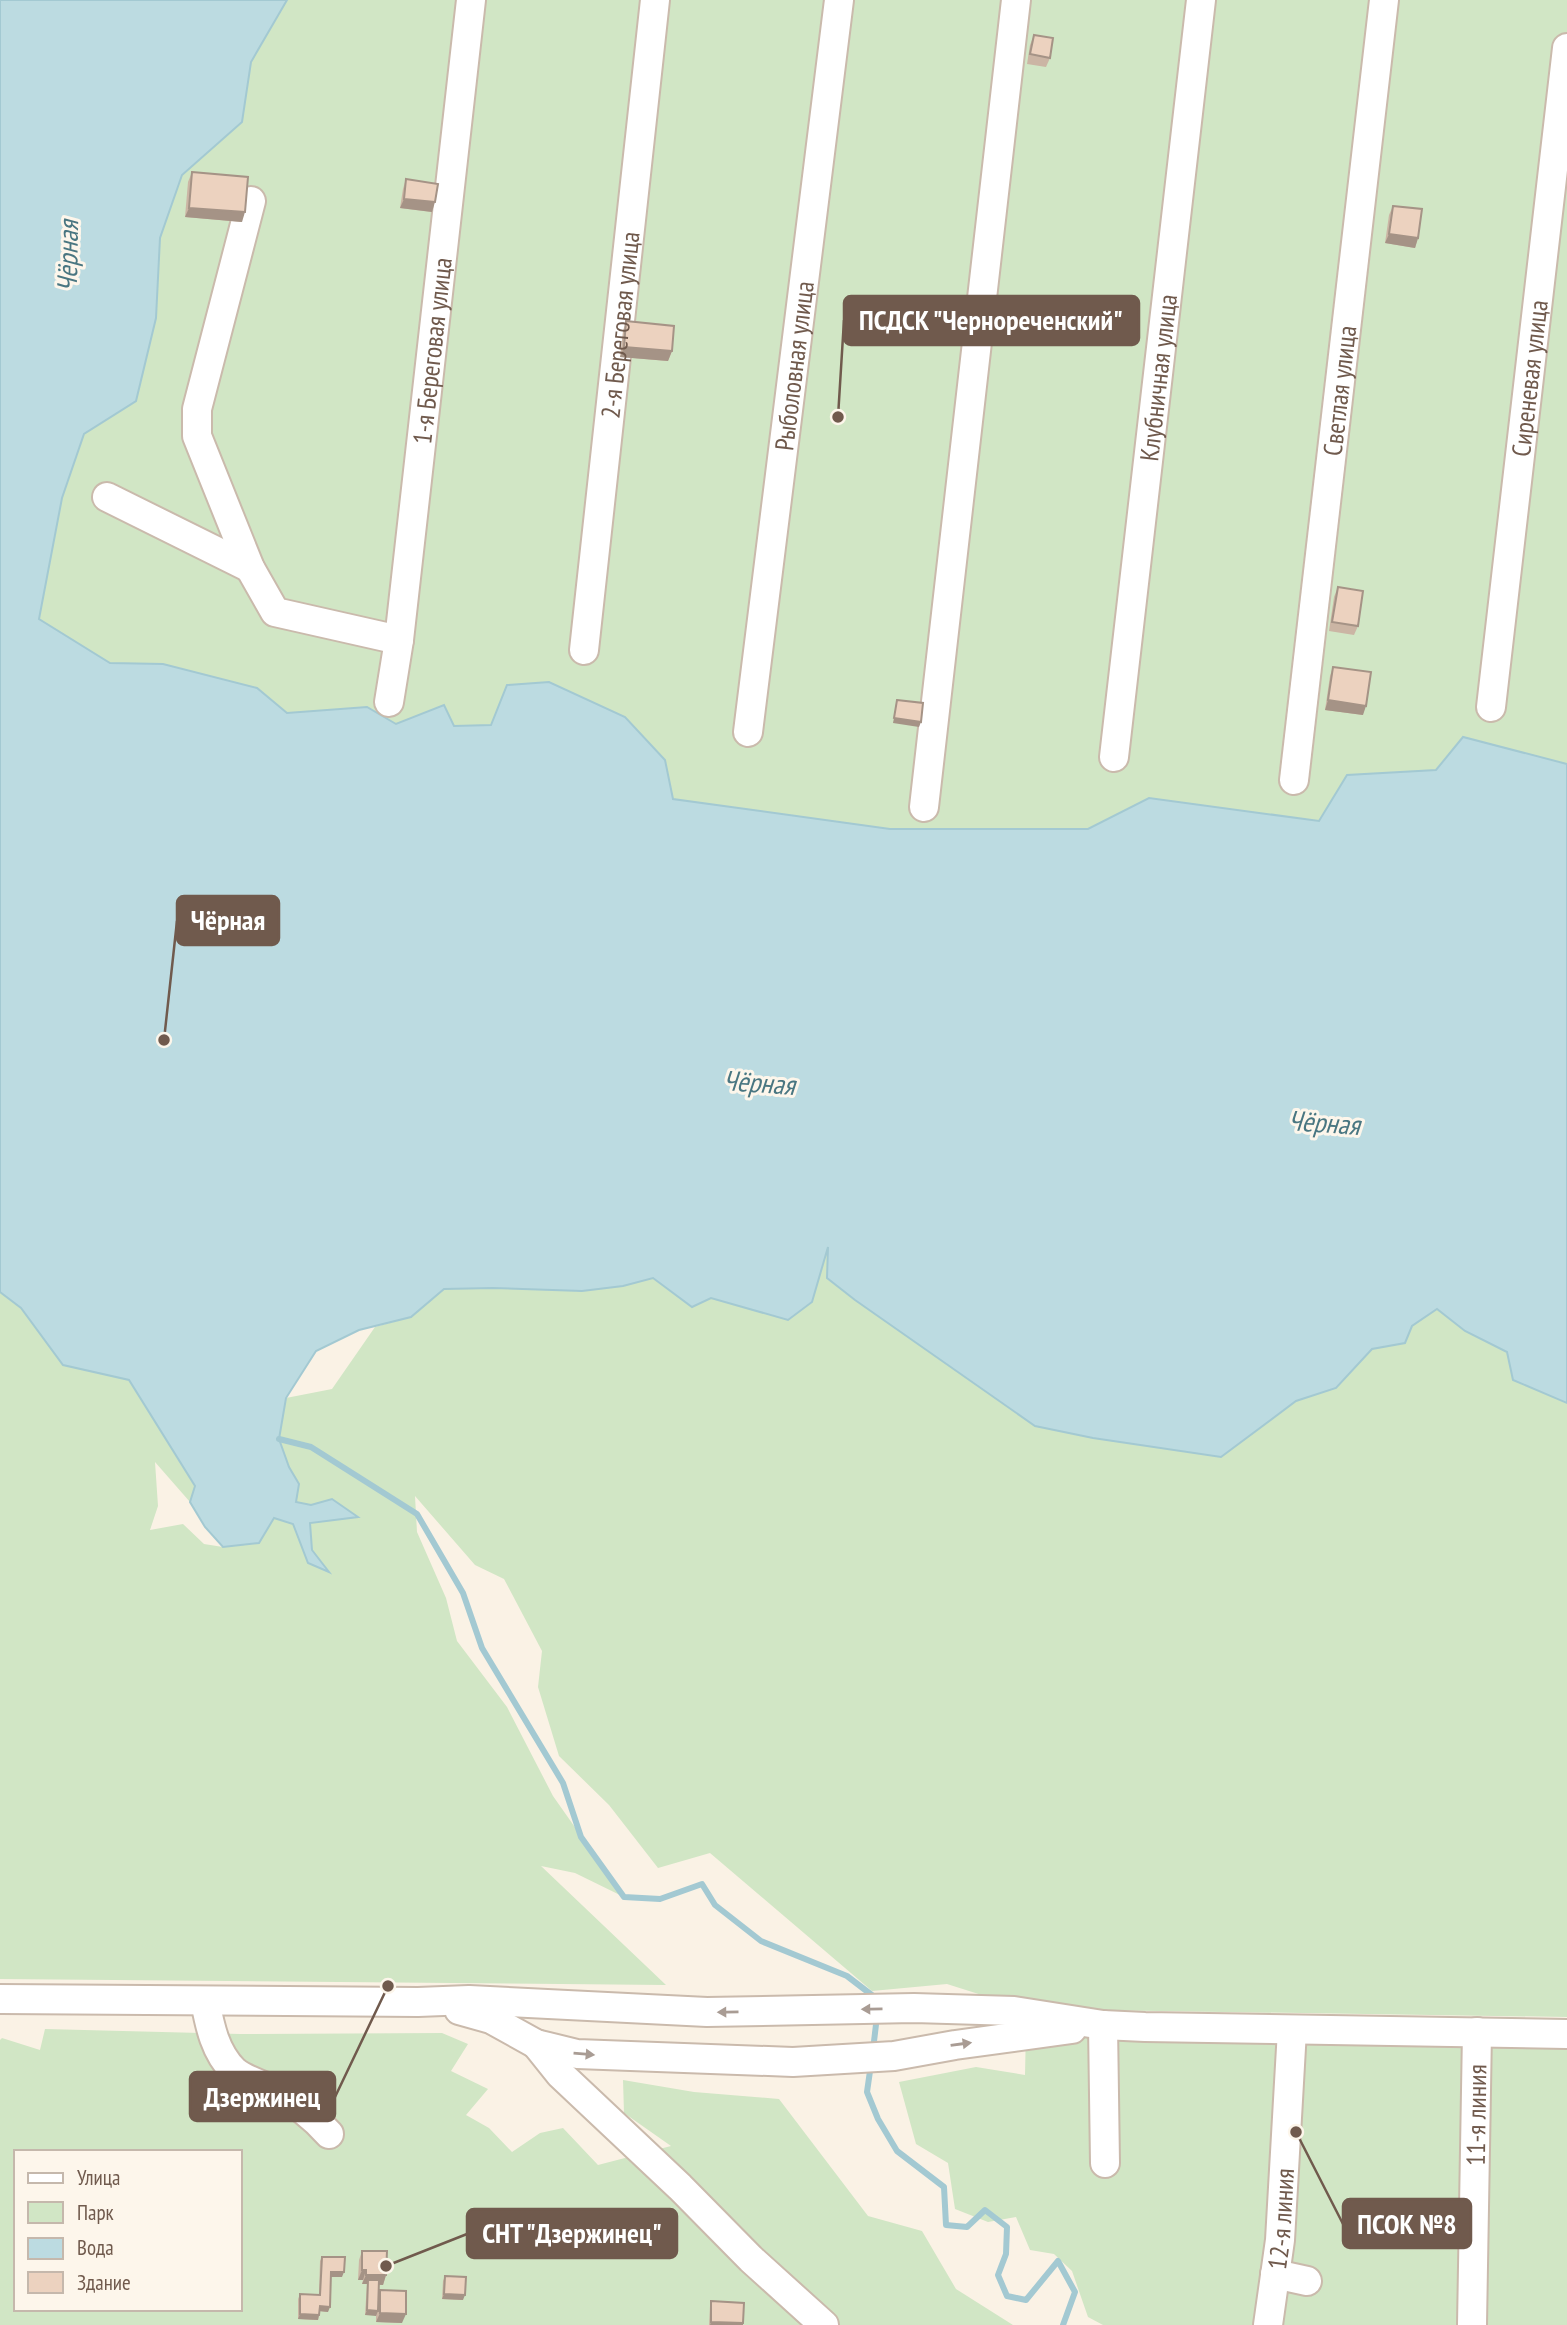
<svg xmlns="http://www.w3.org/2000/svg" width="1567" height="2325" viewBox="0 0 1567 2325" font-family="'PT Sans Narrow',sans-serif">
<style>
.green{fill:#d1e6c5;fill-rule:evenodd}
.water{fill:#bcdbe1;stroke:#a3c9d2;stroke-width:2}
.lines{fill:none;stroke-linecap:round;stroke-linejoin:round}
.stream{stroke:#a3c9d2;stroke-width:6}
.minor-casing{stroke:#cabaac;stroke-width:32}
.minor{stroke:#fff;stroke-width:28}
.wall{fill:#cbb5a4}
.shaded-wall{fill:#a59386}
.building{fill:#ecd2bf;stroke:#a59386;stroke-width:2}
.oneway{fill:#a99c94}
.labels{text-anchor:middle;dominant-baseline:central;stroke-width:6;stroke-linejoin:round;paint-order:stroke}
.street-label{font-size:26px;fill:#705a4d;stroke:#fdf6eb}
.water-label{font-size:28px;font-style:italic;fill:#497681;stroke:#fdf6eb}
.leader{fill:none;stroke:#705a4d;stroke-width:2.5}
.callout-dot{fill:#705a4d;stroke:#fdf6eb;stroke-width:2.5}
.callout{fill:#705a4d;stroke:#705a4d;stroke-width:2.5}
.callout-label{font-size:28px;text-anchor:middle;font-weight:bold;fill:#fff}
</style>
<rect width="100%" height="100%" fill="#faf2e5"/>
<g class="green">
<polygon points="287,0 1567,0 1567,764 1463,737 1436,770 1347,775 1319,821 1149,798 1089,829 890,829 672,799 665,760 507,686 491,725 454,726 444,706 396,724 367,707 287,713 257,688 163,664 110,663 39,619 62,498 84,434 136,401 156,318 160,238 182,174 242,122 251,62"/>
<polygon points="829,1244 1221,1457 1296,1401 1336,1388 1372,1349 1404,1343 1412,1326 1437,1309 1465,1331 1507,1352 1567,1403 1567,2017 1026,2009 947,1984 872,1991 710,1853 658,1868 609,1805 559,1756 538,1687 542,1651 504,1579 475,1565 415,1496 417,1532 446,1598 457,1641 507,1707 553,1796 624,1897 575,1873 541,1866 666,1985 0,1979 0,1292 21,1308 63,1365 129,1379 195,1487 190,1502 155,1462 158,1506 150,1530 183,1524 204,1544 223,1547 259,1543 274,1518 293,1524 308,1563 327,1571 312,1550 309,1523 357,1517 332,1499 311,1505 296,1502 299,1484 289,1467 279,1439 286,1398 332,1389 375,1327 411,1317 444,1289 623,1286 653,1278 692,1307 711,1298 788,1320"/>
<polygon points="1026,2028 1567,2029 1567,2325 1103,2325 1088,2317 1072,2271 1054,2254 1030,2250 1016,2217 988,2222 955,2209 948,2163 916,2144 899,2082 976,2067 1025,2075"/>
<path d="M45 2029 240 2034 442 2033 468 2044 451 2071 488 2089 466 2115 489 2128 512 2152 540 2133 563 2128 598 2165 671 2146 624 2113 623 2080 694 2092 779 2099 868 2216 922 2231 956 2289 1013 2325H0V2040L2 2038 40 2050ZM16 2152H240V2309H16Z"/>
</g>
<polygon class="water" points="0,0 287,0 251,62 242,122 182,175 160,238 156,318 136,401 84,434 62,498 39,619 110,663 163,664 257,688 287,713 367,707 396,724 444,705 454,726 491,725 507,685 549,682 625,717 665,760 673,799 890,829 1088,829 1149,798 1319,821 1347,775 1436,770 1463,737 1567,764 1567,1403 1513,1380 1507,1352 1465,1331 1437,1309 1412,1326 1405,1343 1372,1349 1336,1388 1296,1401 1221,1457 1093,1438 1035,1426 855,1300 827,1278 828,1247 812,1302 788,1320 711,1298 692,1307 653,1278 623,1286 582,1291 493,1288 444,1289 411,1317 359,1330 316,1351 286,1398 279,1439 289,1467 299,1484 296,1502 311,1505 332,1499 358,1517 310,1523 312,1550 329,1572 308,1563 293,1524 274,1518 259,1543 223,1547 205,1527 190,1502 195,1486 129,1380 63,1365 21,1308 0,1292"/>
<g class="lines">
<g class="stream">
<polyline points="279,1439 311,1447 417,1514 463,1593 482,1648 563,1783 581,1837 624,1897 660,1899 702,1884 715,1905 761,1941 847,1976 877,1999"/>
<polyline points="873,2050 877,2016"/>
<polyline points="871,2064 867,2092 878,2119 897,2151 944,2187 946,2225 967,2227 985,2210 1007,2227 1006,2254 998,2275 1007,2296 1026,2300 1058,2261 1075,2292 1063,2325"/>
</g>
<defs>
<g id="minor">
<polyline points="251,201 197,409 197,436 250,568 275,612 399,640"/>
<polyline points="107,497 250,568"/>
<path id="s1" d="M584 650 655 0"/>
<path id="s2" d="M389 702 399 640 471 0"/>
<path id="s3" d="M1491 707 1567 48"/>
<path id="s4" d="M748 732 839 0"/>
<path id="s5" d="M1114 757 1201 0"/>
<path id="s6" d="M1294 780 1384 0"/>
<polyline points="924,807 1016,0"/>
<polyline points="0,1999 418,2002 469,2000 707,2012 914,2008 1014,2011 1103,2025 1145,2027 1567,2034"/>
<path d="M205 2001C210 2027 215 2052 234 2071 244 2080 261 2084 273 2090 295 2102 313 2116 329 2134"/>
<polyline points="459,2010 491,2019 536,2044 577,2054 793,2062 894,2056 955,2045 1072,2029"/>
<polyline points="1103,2025 1105,2163"/>
<polyline points="536,2044 560,2074 680,2187 751,2259 824,2325"/>
<polyline points="1275,2274 1307,2281"/>
<path id="s7" d="M1268 2325 1280 2240 1292 2030"/>
<path id="s8" d="M1472 2325 1477 2032"/>
</g>
</defs>
<use href="#minor" class="minor-casing"/>
<use href="#minor" class="minor"/>
</g>
<g class="wall">
<polygon points="1034,35 1050,58 1046,67 1027,64 1030,45"/>
<polygon points="192,172 242,222 185,217 188,182"/>
<polygon points="406,179 432,212 400,208 403,189"/>
<polygon points="1393,206 1418,238 1415,248 1385,243 1389,215"/>
<polygon points="626,321 672,351 668,361 620,357 623,331"/>
<polygon points="1338,587 1358,626 1354,635 1329,631 1334,597"/>
<polygon points="1333,667 1363,715 1325,710 1330,676"/>
<polygon points="362,2251 386,2275 383,2285 379,2285 378,2295 380,2290 402,2323 376,2322 376,2315 365,2315 367,2284 362,2284 363,2280 358,2280 359,2260"/>
<polygon points="322,2257 342,2277 331,2277 328,2312 320,2311 318,2320 298,2319 298,2299 300,2294 319,2295 320,2261"/>
<polygon points="445,2276 463,2300 442,2299 443,2281"/>
<polygon points="711,2301 743,2323 743,2325 709,2325 710,2306"/>
</g>
<g class="shaded-wall">
<polygon points="404,199 435,202 432,212 400,208"/>
<polygon points="189,208 245,212 242,222 185,217"/>
<polygon points="1389,234 1418,238 1415,248 1385,243"/>
<polygon points="624,347 672,351 668,361 620,357"/>
<polygon points="1328,700 1366,706 1363,715 1325,710"/>
<polygon points="894,718 921,722 919,727 893,723"/>
<polygon points="362,2270 366,2270 363,2280 358,2280"/>
<polygon points="331,2272 344,2272 342,2277 329,2277"/>
<polygon points="366,2275 386,2275 383,2285 368,2284 368,2280 367,2284 362,2284"/>
<polygon points="444,2294 465,2295 463,2300 442,2299"/>
<polygon points="320,2306 330,2307 328,2312 318,2311"/>
<polygon points="39,2309 58,2309 57,2311 39,2311"/>
<polygon points="367,2310 378,2311 376,2316 365,2315"/>
<polygon points="380,2313 406,2314 402,2323 376,2322"/>
<polygon points="300,2314 319,2315 318,2320 298,2319"/>
<polygon points="711,2322 743,2323 743,2325 710,2325"/>
</g>
<g class="building">
<polygon points="1034,35 1053,38 1050,58 1030,54"/>
<polygon points="192,172 248,177 245,212 189,208"/>
<polygon points="406,179 438,184 435,202 404,199"/>
<polygon points="1393,206 1422,209 1418,238 1389,234"/>
<polygon points="626,321 674,326 672,351 624,347"/>
<polygon points="1338,587 1363,591 1358,626 1332,622"/>
<polygon points="1333,667 1371,672 1366,706 1328,700"/>
<polygon points="897,700 923,703 921,722 894,718"/>
<polygon points="362,2251 387,2251 386,2275 366,2275 366,2270 362,2270"/>
<polygon points="322,2257 345,2257 344,2272 331,2272 330,2307 320,2306 319,2315 300,2314 300,2294 320,2295"/>
<polygon points="445,2276 466,2277 465,2295 444,2294"/>
<polygon points="368,2280 379,2280 378,2311 367,2310"/>
<polygon points="380,2290 406,2291 406,2314 380,2313"/>
<polygon points="711,2301 744,2303 743,2323 711,2322"/>
</g>
<defs><path id="oneway-solid" d="M-6-.8H1V-3.2L6.5 0L1 3.2V.8H-6Z" transform="scale(1.75)"/></defs>
<g class="oneway">
<use href="#oneway-solid" transform="translate(872 2009) rotate(179)"/>
<use href="#oneway-solid" transform="translate(728 2012) rotate(179)"/>
<use href="#oneway-solid" transform="translate(961 2044) rotate(-8)"/>
<use href="#oneway-solid" transform="translate(584 2054) rotate(5)"/>
</g>
<g class="labels">
<g class="street-label">
<text stroke="none"><textPath href="#s1" startOffset="327">2-я Береговая улица</textPath></text>
<text stroke="none"><textPath href="#s2" startOffset="354">1-я Береговая улица</textPath></text>
<text stroke="none"><textPath href="#s4" startOffset="369">Рыболовная улица</textPath></text>
<text stroke="none"><textPath href="#s5" startOffset="382">Клубничная улица</textPath></text>
<text stroke="none"><textPath href="#s3" startOffset="331">Сиреневая улица</textPath></text>
<text stroke="none"><textPath href="#s6" startOffset="392">Светлая улица</textPath></text>
<text stroke="none"><textPath href="#s8" startOffset="210">11-я линия</textPath></text>
<text stroke="none"><textPath href="#s7" startOffset="107">12-я линия</textPath></text>
</g>
<g class="water-label">
<text transform="translate(67 256) rotate(-89)">Чёрная</text>
<text transform="translate(759 1082) rotate(4)">Чёрная</text>
<text transform="translate(1324 1122) rotate(4)">Чёрная</text>
</g>
</g>
<path class="leader" d="M838 417L844 320M164 1040L177 921M388 1986L335 2097M1296 2132L1343 2224M386 2266L467 2234"/>
<g class="callout-dot">
<circle cx="838" cy="417" r="7"/>
<circle cx="164" cy="1040" r="7"/>
<circle cx="388" cy="1986" r="7"/>
<circle cx="1296" cy="2132" r="7"/>
<circle cx="386" cy="2266" r="7"/>
</g>
<g class="callout">
<rect x="844" y="296" width="295" height="49" rx="7"/>
<rect x="177" y="896" width="102" height="49" rx="7"/>
<rect x="190" y="2072" width="145" height="49" rx="7"/>
<rect x="1343" y="2199" width="128" height="49" rx="7"/>
<rect x="467" y="2209" width="210" height="49" rx="7"/>
</g>
<g class="callout-label">
<text x="991" y="330">ПСДСК "Чернореченский"</text>
<text x="228" y="930">Чёрная</text>
<text x="262" y="2107">Дзержинец</text>
<text x="1407" y="2234">ПСОК №8</text>
<text x="572" y="2243">СНТ "Дзержинец"</text>
</g>
<rect x="14" y="2150" width="228" height="161" fill="#fdf6eb" stroke="#c5b8ac" stroke-width="2"/>
<rect x="28" y="2173" width="35" height="10" fill="#ffffff" stroke="#c5b8ac" stroke-width="2"/>
<text x="77" y="2185" font-size="21" fill="#705a4d">Улица</text>
<rect x="28" y="2202" width="35" height="21" fill="#d1e6c5" stroke="#c5b8ac" stroke-width="2"/>
<text x="77" y="2220" font-size="21" fill="#705a4d">Парк</text>
<rect x="28" y="2238" width="35" height="21" fill="#bcdbe1" stroke="#c5b8ac" stroke-width="2"/>
<text x="77" y="2255" font-size="21" fill="#705a4d">Вода</text>
<rect x="28" y="2272" width="35" height="21" fill="#ecd2bf" stroke="#c5b8ac" stroke-width="2"/>
<text x="77" y="2290" font-size="21" fill="#705a4d">Здание</text>
</svg>
